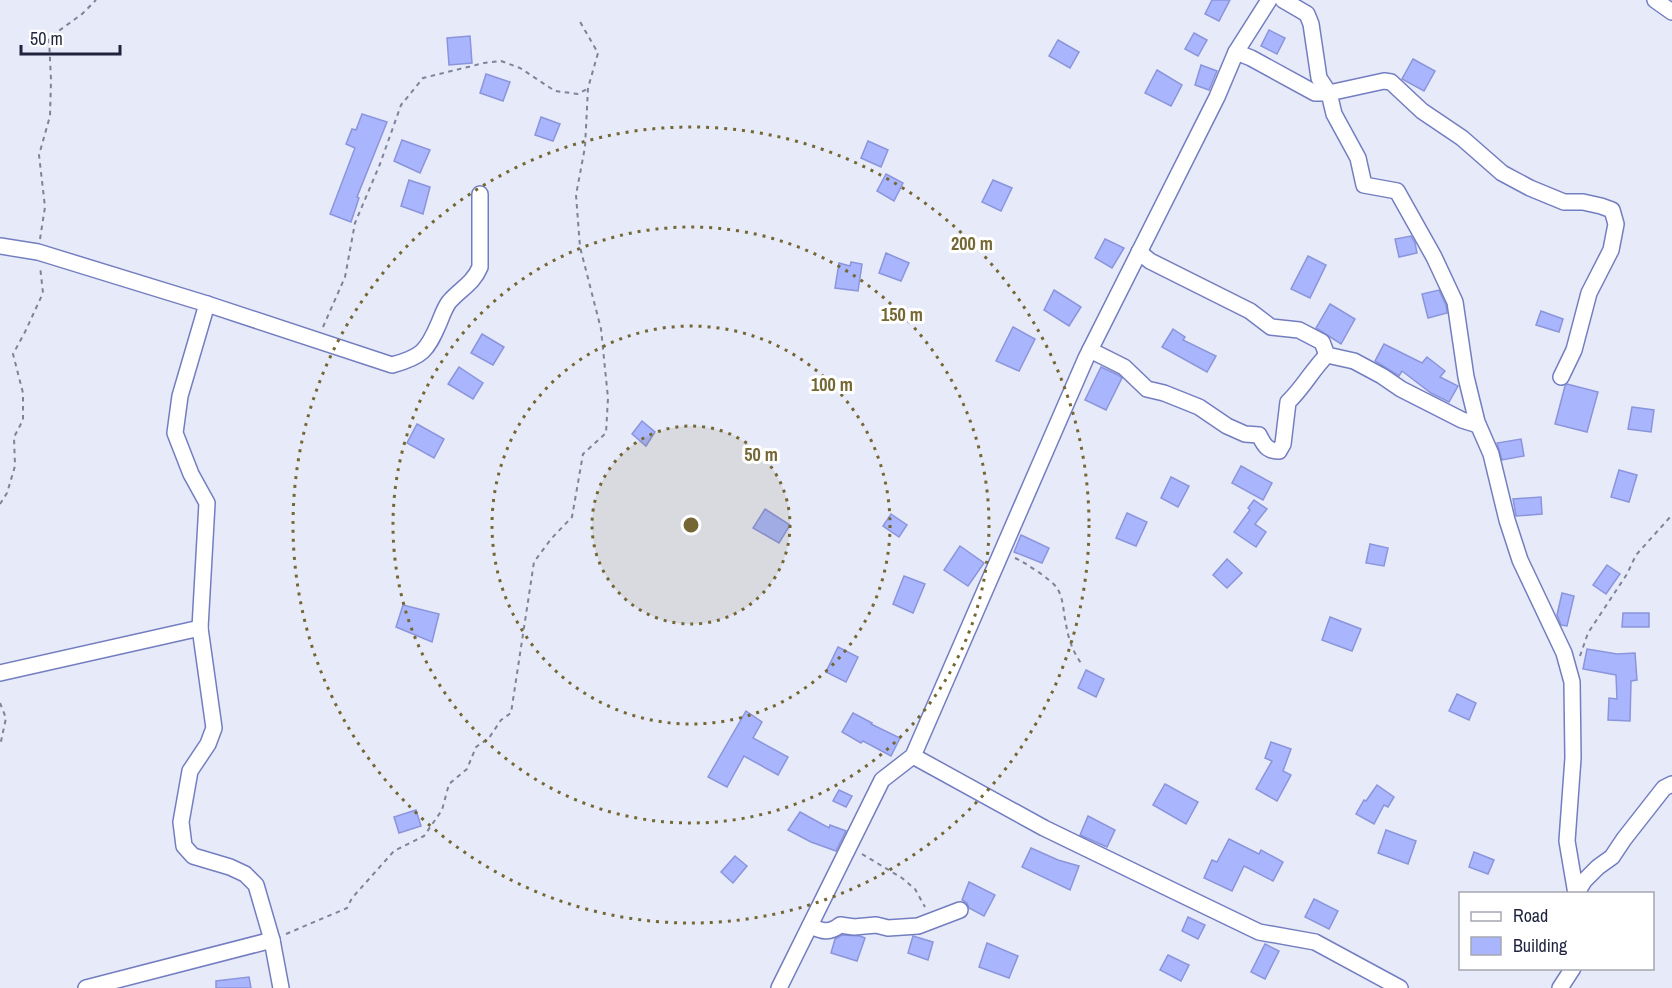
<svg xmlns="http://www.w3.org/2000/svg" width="1672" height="988" viewBox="0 0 1672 988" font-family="'Archivo Narrow',sans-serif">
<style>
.building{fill:#a9b5fd;stroke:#8a95db;stroke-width:1.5}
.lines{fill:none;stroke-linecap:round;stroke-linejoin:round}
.minor-casing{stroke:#737ec1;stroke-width:18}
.path{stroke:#7f8398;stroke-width:2;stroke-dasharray:4.5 4.5;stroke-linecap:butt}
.minor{stroke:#fff;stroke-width:15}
.ring{fill:none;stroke:#746734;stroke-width:3;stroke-dasharray:3 6}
.centre{fill:#746734;stroke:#fff;stroke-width:3}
.ring-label{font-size:18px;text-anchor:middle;font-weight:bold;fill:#746734;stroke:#fff;stroke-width:6;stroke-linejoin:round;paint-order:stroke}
</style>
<rect width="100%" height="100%" fill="#e7eaf9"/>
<g class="building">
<polygon points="1212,0 1230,0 1219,21 1205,14"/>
<polygon points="1269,30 1285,38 1277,54 1261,46"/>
<polygon points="1194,33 1207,40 1198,56 1185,49"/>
<polygon points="470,36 472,63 449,65 447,38"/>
<polygon points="1058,40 1079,52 1070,68 1049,56"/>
<polygon points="1413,59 1435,71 1424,91 1402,79"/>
<polygon points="1201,65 1217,71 1209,90 1195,85"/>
<polygon points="1157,70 1182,85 1171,106 1145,93"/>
<polygon points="486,74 510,82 503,101 480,93"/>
<polygon points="362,114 387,122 357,197 359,198 351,222 330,214 355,148 346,144 352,129 356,130"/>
<polygon points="541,117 560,124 553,141 535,135"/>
<polygon points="402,140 430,150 420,173 394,161"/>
<polygon points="868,141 888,150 881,167 861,158"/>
<polygon points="886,174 903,183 894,201 877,191"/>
<polygon points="409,180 430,187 423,214 401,206"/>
<polygon points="993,180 1012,188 1001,211 982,202"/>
<polygon points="1411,236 1415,243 1417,253 1399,257 1395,239"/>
<polygon points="1105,239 1124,248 1112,268 1095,258"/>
<polygon points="886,253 909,263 901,281 879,273"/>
<polygon points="1308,256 1326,265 1310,298 1291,289"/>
<polygon points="851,262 862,264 858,291 835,288 839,263 850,266"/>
<polygon points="1054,290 1081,307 1069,326 1044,310"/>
<polygon points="1439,290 1446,305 1447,313 1428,318 1422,294"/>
<polygon points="1330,304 1355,319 1341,344 1316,328"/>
<polygon points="1541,311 1563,319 1559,332 1536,325"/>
<polygon points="1013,327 1035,339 1019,371 996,361"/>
<polygon points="1173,329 1185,337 1183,340 1216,356 1207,372 1162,347"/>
<polygon points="482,334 504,347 493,365 471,353"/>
<polygon points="1384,344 1422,363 1427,357 1445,371 1440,377 1458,386 1449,402 1431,393 1402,371 1399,376 1375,361"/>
<polygon points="459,367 483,383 473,399 448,384"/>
<polygon points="1101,367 1118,375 1122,378 1106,410 1085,400"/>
<polygon points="1567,384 1598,392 1587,432 1555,424 1565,386"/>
<polygon points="1632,407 1654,410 1651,432 1628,429"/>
<polygon points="642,421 655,432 646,446 632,434"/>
<polygon points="417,424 444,439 434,458 407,443"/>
<polygon points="1521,439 1524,456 1502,460 1497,443"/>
<polygon points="1241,466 1272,483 1263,500 1232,483"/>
<polygon points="1619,470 1637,475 1629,502 1611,497"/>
<polygon points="1171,477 1189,486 1178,507 1161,498"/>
<polygon points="1541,497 1542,514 1516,516 1513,499"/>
<polygon points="1254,500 1267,509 1255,524 1266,532 1256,547 1234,532 1250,510 1248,508"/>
<polygon points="765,509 790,525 779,543 753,528"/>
<polygon points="1127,513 1147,522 1136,546 1116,538"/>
<polygon points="891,514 907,525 899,537 883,526"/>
<polygon points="1021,535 1049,548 1042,563 1014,552"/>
<polygon points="1370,544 1388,548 1384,566 1366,563"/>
<polygon points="960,546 984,563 968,586 944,570"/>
<polygon points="1227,559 1242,573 1227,588 1213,575"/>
<polygon points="1607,565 1620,574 1606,594 1593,585"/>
<polygon points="904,576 925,584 913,613 893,604"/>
<polygon points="1562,593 1574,596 1567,626 1561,625 1557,615"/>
<polygon points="403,605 439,614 432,642 396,627"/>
<polygon points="1623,613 1649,613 1649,627 1622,627"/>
<polygon points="1330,617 1361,629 1352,651 1322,640"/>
<polygon points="838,647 858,657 846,682 826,672"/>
<polygon points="1587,649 1617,654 1635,653 1637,680 1631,681 1630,721 1608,720 1609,698 1617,699 1616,675 1583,669"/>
<polygon points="1086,670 1104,679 1096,697 1078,688"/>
<polygon points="1457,694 1476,703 1469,720 1449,711"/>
<polygon points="746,711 762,722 753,738 788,757 778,775 744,756 727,787 708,777"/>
<polygon points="853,713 872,723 871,724 900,738 891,756 863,741 861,743 842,732"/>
<polygon points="1271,742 1291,749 1283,771 1291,775 1277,801 1256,789 1272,761 1265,758"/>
<polygon points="1165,784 1198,802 1186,824 1153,805"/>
<polygon points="1377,785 1394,797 1388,807 1384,805 1374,824 1356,814 1364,800 1366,801"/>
<polygon points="839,790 852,796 846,807 833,801"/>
<polygon points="416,810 421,826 399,833 394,817"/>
<polygon points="800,812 829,828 830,825 846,831 836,851 811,842 788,830"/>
<polygon points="1088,816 1115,830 1107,847 1080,835"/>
<polygon points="1386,830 1416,841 1408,864 1378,853"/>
<polygon points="1229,839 1259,854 1261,850 1283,862 1273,881 1244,866 1232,891 1204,878 1212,860 1217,862"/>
<polygon points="1031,848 1058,860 1079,866 1070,890 1022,867"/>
<polygon points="1474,852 1494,860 1488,874 1469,867"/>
<polygon points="735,856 747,866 733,883 721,872"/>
<polygon points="969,882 995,895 984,916 969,908 967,903 962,900"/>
<polygon points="1314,899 1338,911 1329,929 1305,917"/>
<polygon points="1188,917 1205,925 1198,939 1182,931"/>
<polygon points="842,935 860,936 865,938 857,961 831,953 835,939"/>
<polygon points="913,936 933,942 928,960 908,953"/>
<polygon points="987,943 1018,956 1009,978 979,967"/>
<polygon points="1265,944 1279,951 1265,979 1251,972"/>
<polygon points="1168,955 1189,965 1181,981 1160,970"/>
<polygon points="249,977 251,988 216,988 216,981"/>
</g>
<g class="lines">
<defs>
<g id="minor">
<polyline points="1283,0 1307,14 1311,24 1319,78 1329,93 1334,114 1358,158 1364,185 1397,191 1434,257 1455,302 1466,377 1477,422 1491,454 1507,520 1520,560 1564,653 1572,682 1573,758 1567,841 1576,894"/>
<polyline points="1655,0 1672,12"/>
<polyline points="1236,52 1251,58 1315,93 1329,93 1384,81 1391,82 1422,111 1462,138 1502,173 1530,188 1564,202 1583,202 1601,206 1612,210 1616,224 1611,250 1589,293 1574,350 1561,377"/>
<path d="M0 246 38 252 207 304 392 365C422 357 427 351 439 323 442 316 444 309 449 302 460 289 473 284 480 267V194"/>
<polyline points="1139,252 1150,261 1250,311 1271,327 1299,330 1322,342 1327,355 1354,361 1382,376 1401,389 1462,420 1478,425"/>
<polyline points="207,304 180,396 175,433 191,474 207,503 200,628 214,728 208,744 190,771 181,822 184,846 193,856 230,867 245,874 256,885 272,940 281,988"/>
<path d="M1090 350 1124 367 1147 389 1164 393 1199 407 1227 426 1245 434 1259 435C1264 445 1267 451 1279 451L1283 444 1288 402C1303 388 1312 370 1327 355"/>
<polyline points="0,673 200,628"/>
<polyline points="913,756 1044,828 1176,892 1259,932 1315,942 1400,988"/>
<polyline points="1576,894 1584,881 1598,867 1612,857 1624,839 1664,788 1672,784"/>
<path d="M810 926C822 931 829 934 840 925L854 927 876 925 888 928 918 926 960 910"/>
<polyline points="86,988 272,940"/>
<polyline points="779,988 882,780 913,756 1086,358 1217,97 1236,52 1269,0"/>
<polyline points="1560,988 1573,968"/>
</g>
</defs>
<use href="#minor" class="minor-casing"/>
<g class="path">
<polyline points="40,239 45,207 39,155 50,116 51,80 49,38 82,14 96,0"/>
<polyline points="323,327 345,277 355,223 380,164 401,105 423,78 484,63 501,61 520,68 555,91 578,94 587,89"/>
<polyline points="0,504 7,493 15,466 14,437 23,420 23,393 13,354 25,332 43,293 40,266"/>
<path d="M1015 558C1024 562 1052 580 1057 588 1064 599 1063 612 1066 624 1068 638 1073 652 1081 663"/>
<polyline points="1580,656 1588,633 1627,574 1636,555 1672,515"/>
<polyline points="0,703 6,718 0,746"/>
<polyline points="862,854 902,878 915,889 925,907"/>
<polyline points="286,934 347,908 352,898 394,851 424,836 442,810 449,784 467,769 476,747 489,738 501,720 511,713 534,562 551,539 572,517 583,454 606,433 608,398 601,329 580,247 576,195 585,147 588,88 598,53 579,20"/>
</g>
<use href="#minor" class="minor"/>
</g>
<circle cx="691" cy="525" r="99" fill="#746734" fill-opacity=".12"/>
<g class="ring">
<circle cx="691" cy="525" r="99"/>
<circle cx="691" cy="525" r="199"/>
<circle cx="691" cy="525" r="298"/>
<circle cx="691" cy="525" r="398"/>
</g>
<circle cx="691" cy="525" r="9" class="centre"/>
<g class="ring-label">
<text x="972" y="250">200 m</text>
<text x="902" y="321">150 m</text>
<text x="832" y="391">100 m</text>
<text x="761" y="461">50 m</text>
</g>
<rect x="1459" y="892" width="195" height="78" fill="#ffffff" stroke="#a5a7b2" stroke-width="1.5"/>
<rect x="1471" y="912" width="30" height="9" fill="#ffffff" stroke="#a5a7b2" stroke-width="1.5"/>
<text x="1513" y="922" font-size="18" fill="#1f233e">Road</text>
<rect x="1471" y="937" width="30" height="18" fill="#a9b5fd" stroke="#a5a7b2" stroke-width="1.5"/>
<text x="1513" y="952" font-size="18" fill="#1f233e">Building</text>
<path d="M21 45v9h99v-9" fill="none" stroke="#1f233e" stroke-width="3"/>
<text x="30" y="45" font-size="18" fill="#1f233e" stroke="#ffffff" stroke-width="4.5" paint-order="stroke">50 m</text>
</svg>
